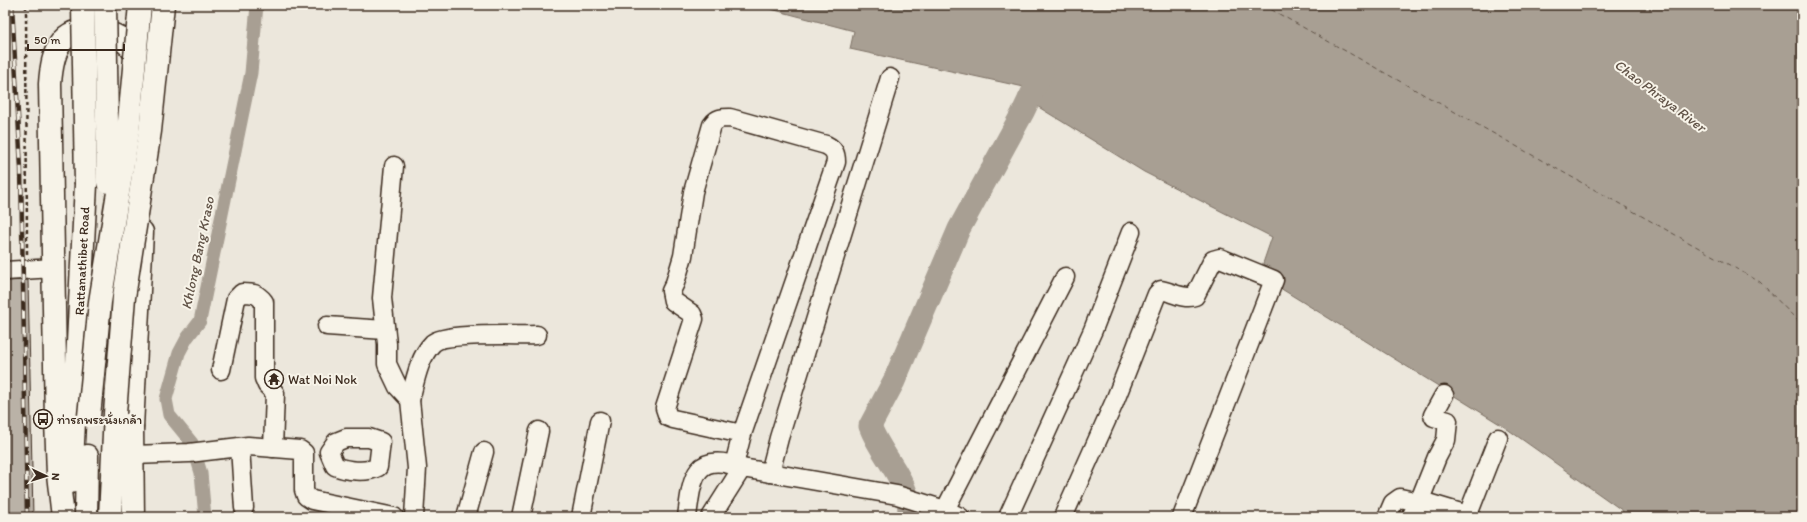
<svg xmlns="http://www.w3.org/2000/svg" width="1807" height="522" viewBox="0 0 1807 522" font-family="Itim,'Playpen Sans Thai',sans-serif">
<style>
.water{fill:#a89f93;stroke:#7c7064}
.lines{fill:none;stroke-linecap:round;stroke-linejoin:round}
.canal{stroke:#a89f93;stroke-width:13}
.river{stroke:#a89f93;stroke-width:23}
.ferry{stroke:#615347;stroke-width:1;stroke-dasharray:5 4;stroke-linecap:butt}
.building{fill:#bab2a7;stroke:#3b2a1e}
.minor-casing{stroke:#3b2a1e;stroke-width:21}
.major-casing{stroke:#3b2a1e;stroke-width:25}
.path{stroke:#3b2a1e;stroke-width:2.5;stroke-dasharray:4 3;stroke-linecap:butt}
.minor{stroke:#f7f3e8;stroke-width:18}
.major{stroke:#f7f3e8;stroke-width:22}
.rail-casing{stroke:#3b2a1e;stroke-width:4.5}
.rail{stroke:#f7f3e8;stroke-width:3;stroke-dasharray:9;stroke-linecap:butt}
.major-bridge-casing{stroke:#3b2a1e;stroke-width:25;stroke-linecap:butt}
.major-bridge{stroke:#f7f3e8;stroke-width:22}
.labels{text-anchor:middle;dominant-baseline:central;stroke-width:4;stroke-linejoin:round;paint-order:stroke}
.street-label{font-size:13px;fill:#3b2a1e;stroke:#f7f3e8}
.poi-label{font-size:13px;fill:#3b2a1e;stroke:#f7f3e8;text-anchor:start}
.water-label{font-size:14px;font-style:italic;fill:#615347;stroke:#f7f3e8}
</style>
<rect width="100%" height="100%" fill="#ece7dc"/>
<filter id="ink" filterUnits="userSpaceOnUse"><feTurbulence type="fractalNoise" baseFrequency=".025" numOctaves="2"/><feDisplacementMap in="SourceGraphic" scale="8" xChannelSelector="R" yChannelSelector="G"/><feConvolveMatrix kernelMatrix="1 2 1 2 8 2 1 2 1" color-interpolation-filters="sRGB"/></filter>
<g filter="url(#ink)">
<polygon class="water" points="768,5 1802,5 1802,517 1621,517 1623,511 1503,426 1259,275 1272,237 1144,172 1019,95 1024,87 850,49 854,31 767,8"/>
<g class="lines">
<polyline class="canal" points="205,517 201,473 192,443 169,415 166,399 179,353 187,338 200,321 251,73 257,5"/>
<path class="river" d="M909 517C909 510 909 502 907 495 899 470 879 451 870 426L894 381 959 229 1023 112 1042 72"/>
<polyline class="ferry" points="1263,5 1760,282 1802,325"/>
</g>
<polygon class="building" points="28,280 33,517 5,517 5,281"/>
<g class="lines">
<defs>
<g id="minor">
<polyline points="394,166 382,298 387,344 387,364 398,387 410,400 417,468 414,517"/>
<polyline points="5,271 54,268"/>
<polyline points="327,326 385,330"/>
<path d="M221 370 236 299 242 293C253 293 257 293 264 302V378L267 385 275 393 273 448"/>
<path d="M410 400C415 381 419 357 433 343 445 332 519 336 537 335"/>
<path d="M346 438H369L381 442 378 467C367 473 346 471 335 466L329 452 336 442Z"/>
<polyline points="240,447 244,508"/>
<polyline points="133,455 189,453 248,446 300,450 304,453 304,490 306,496 312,500 394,517"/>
<path d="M734 465 742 434 673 419 668 417 665 408 694 319 692 314 673 301 671 291 675 283 683 256 693 192 712 125C717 118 722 118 730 118L826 145C834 149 836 153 836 162L742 434"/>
<polyline points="770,473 779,438 890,78"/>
<polyline points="945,510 1065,277"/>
<polyline points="466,517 484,452"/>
<polyline points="521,517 539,431"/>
<polyline points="581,517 600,421"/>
<path d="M687 517C692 478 694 450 742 468"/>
<polyline points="711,517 742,468 897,495 945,510 960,517"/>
<polyline points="1008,517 1093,330 1131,232"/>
<path d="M1063 517 1114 403 1157 294 1161 290C1172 292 1184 300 1195 296L1213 260 1220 258 1274 280 1182 517"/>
<polyline points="1387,517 1393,503 1400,498 1419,502 1437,457 1446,440 1448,421 1434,417 1433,415 1444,395"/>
<polyline points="1411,517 1419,502 1428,503 1468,515"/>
<polyline points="1467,517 1498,438"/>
</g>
<g id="major">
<polyline points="109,275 115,346"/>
<polyline points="129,413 132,427 133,517"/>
<polyline points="132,427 142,232"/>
<polyline points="71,482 86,184"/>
<path d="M63 517 58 474 56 420 50 84C51 69 53 52 63 40 80 21 121 30 133 51 145 70 145 92 145 114"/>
<polyline points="86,517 87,456"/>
<polyline points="110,517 115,413"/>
</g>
</defs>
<use href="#minor" class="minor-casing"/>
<use href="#major" class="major-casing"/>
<polyline class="path" points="26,5 27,254"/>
<use href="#minor" class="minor"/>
<use href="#major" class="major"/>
<defs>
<polyline id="rail" points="12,5 21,169 27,517"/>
</defs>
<use href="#rail" class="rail-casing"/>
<use href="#rail" class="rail"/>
<defs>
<g id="major-bridge">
<polyline points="83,5 86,184"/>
<polyline points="105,5 108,182"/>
<polyline points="115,413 124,297 150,131 163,5"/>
<polyline points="89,416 100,302 128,132 140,5"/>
</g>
</defs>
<use href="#major-bridge" class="major-bridge-casing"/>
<use href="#major-bridge" class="major-bridge"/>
</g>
</g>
<defs>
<symbol id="temple-ring" viewBox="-11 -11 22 22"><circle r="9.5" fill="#f7f3e8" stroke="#3b2a1e" stroke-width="1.5"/><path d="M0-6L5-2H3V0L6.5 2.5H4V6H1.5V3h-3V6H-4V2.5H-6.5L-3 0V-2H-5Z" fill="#3b2a1e"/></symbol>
<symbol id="bus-ring" viewBox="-11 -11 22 22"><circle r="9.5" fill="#f7f3e8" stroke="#3b2a1e" stroke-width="1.5"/><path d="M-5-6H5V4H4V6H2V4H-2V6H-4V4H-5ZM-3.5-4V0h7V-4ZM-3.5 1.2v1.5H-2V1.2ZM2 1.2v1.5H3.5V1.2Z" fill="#3b2a1e"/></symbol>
</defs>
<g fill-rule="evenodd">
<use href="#temple-ring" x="263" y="368" width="22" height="22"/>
<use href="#bus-ring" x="32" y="408" width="22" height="22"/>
</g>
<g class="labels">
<g class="street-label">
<text transform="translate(82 261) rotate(-87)">Rattanathibet Road</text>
</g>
<g class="poi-label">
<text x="288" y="379">Wat Noi Nok</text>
<text x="57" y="419">ท่ารถพระนั่งเกล้า</text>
</g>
<g class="water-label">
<text transform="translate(1660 96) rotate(37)">Chao Phraya River</text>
<text transform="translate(198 253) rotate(-78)">Khlong Bang Kraso</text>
</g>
</g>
<rect width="1807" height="522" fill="none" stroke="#f7f3e8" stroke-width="20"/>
<rect x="10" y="10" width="1787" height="502" fill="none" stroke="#3b2a1e" stroke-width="1.5" filter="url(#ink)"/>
<g transform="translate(46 476) rotate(94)" stroke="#f7f3e8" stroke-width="3" paint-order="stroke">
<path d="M0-3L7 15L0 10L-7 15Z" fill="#3b2a1e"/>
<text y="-6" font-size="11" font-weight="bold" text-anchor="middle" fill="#3b2a1e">N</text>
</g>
<path d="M28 44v6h96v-6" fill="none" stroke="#3b2a1e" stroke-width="2"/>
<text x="34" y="44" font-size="12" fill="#3b2a1e" stroke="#f7f3e8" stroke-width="3" paint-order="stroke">50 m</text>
</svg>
